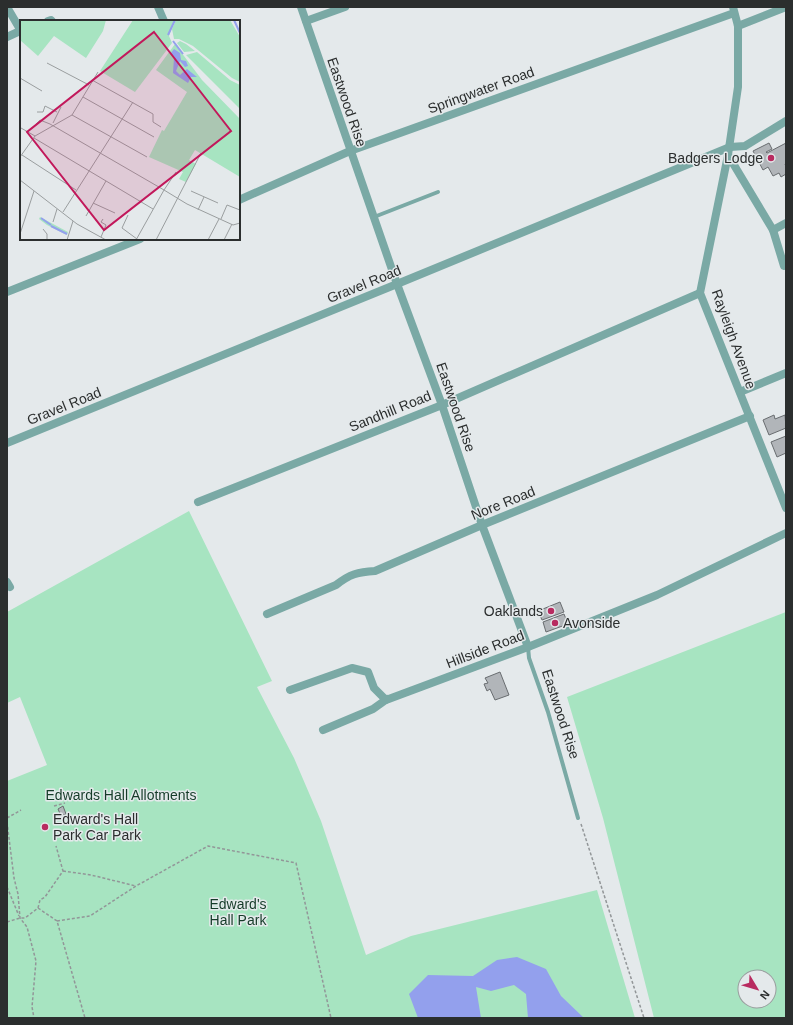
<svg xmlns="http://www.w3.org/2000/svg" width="793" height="1025" viewBox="0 0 793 1025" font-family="Helvetica,sans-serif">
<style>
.green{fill:#a7e4c1;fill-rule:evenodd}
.water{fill:#93a0ed}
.building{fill:#b1b5b9;stroke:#696d70}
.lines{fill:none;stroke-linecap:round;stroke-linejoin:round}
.path{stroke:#929698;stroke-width:1.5;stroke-dasharray:3 2;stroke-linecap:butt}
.lane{stroke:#7aa9a5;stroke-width:4}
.street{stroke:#7aa9a5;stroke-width:8}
.poi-dot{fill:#b82b60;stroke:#e4e9eb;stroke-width:1.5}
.labels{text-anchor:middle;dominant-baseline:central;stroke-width:3;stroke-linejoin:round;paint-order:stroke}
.street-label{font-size:14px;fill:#2b2e2e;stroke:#e4e9eb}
.poi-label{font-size:14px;fill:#2b2e2e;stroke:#e4e9eb;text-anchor:end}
.park-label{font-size:14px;fill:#153c29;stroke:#e4e9eb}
.inset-river{fill:none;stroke:#93a0ed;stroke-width:2}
.inset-road{fill:none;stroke:#9a9e9f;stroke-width:1}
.view{fill:#c2185b;fill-opacity:0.15;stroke:#c2185b;stroke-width:2}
.inset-edge{fill:none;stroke:#2b2e2e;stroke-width:2}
</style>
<rect width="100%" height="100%" fill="#e4e9eb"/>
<g class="green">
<polygon points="189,511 272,681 257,687 294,758 321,821 366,955 411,936 597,890 635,1018 7,1018 7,781 47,765 20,697 7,703 7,612"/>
<path d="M786 612V1018H654L603 818 567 697ZM745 977H769V1001H745Z"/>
</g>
<polygon class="water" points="517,957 546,969 561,996 584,1018 528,1018 526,994 514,985 491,991 476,987 481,1018 418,1018 409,994 428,975 473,976 497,960"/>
<g class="building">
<polygon points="769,143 772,149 766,152 767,153 786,143 786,163 785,164 786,167 786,174 781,177 779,173 773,176 768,167 763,170 753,151"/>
<polygon points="774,415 775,419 785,415 786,428 769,435 763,420"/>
<polygon points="786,436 786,453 777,457 771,442"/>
<polygon points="560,602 564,612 542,620 538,611"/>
<polygon points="564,614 568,624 546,632 543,622"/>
<polygon points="500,672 509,695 495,700 490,689 487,691 484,684 488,683 485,678"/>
<polygon points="63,806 66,814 61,816 58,809"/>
</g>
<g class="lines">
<g class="path">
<polyline points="54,806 65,803"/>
<polyline points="7,818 21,810"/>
<polyline points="7,822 14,878 18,894 20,918 27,927 36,961 32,1007 34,1018"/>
<polyline points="581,824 644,1018"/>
<polyline points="63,871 91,875 136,886"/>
<polyline points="7,887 19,916"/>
<polyline points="38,908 57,921 85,1018"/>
<polyline points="57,921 90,916 136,886 208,846 296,863 331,1018"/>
<polyline points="7,922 20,918 25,918 38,908 40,900 45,897 63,871 56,846"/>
</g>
<g class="lane">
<polyline points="374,217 438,192"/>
<polyline points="528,647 529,658 548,712 578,818"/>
</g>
<g class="street">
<polyline points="7,7 21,31"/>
<polyline points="158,7 164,21"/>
<polyline points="301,7 397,284 442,405 482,525 528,647"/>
<polyline points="733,7 738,26 738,87 728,155 700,293 786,508"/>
<polyline points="48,21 51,20 52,21"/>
<polyline points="306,21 345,7"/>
<polyline points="738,26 786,7"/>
<polyline points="7,37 20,31"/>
<polyline points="728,155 773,230 784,266"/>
<polyline points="239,200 350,151 734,13"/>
<polyline points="773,230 786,223"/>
<polyline points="7,292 140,239"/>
<polyline points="740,392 786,373"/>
<polyline points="7,443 397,284 730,147 745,146 786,121"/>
<polyline points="198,502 442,405 700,293"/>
<polyline points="7,582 10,587"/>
<path d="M267 614 336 585C350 574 358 572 375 571L482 525 750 416"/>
<polyline points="290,690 352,668 368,672 374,688 386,700 528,647 657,595 786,533"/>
<polyline points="323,730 373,709 387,699"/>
</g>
</g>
<g class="poi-dot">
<circle cx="771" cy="158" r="4"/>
<circle cx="551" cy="611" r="4"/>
<circle cx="555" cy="623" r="4"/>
<circle cx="45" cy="827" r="4"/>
</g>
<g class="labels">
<g class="street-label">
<text transform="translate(481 90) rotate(-20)">Springwater Road</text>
<text transform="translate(347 102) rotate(71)">Eastwood Rise</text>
<text transform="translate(364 284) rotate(-22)">Gravel Road</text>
<text transform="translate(734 339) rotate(70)">Rayleigh Avenue</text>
<text transform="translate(64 406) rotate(-22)">Gravel Road</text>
<text transform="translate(456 407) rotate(71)">Eastwood Rise</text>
<text transform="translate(390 411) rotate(-22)">Sandhill Road</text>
<text transform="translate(503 503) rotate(-22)">Nore Road</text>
<text transform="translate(485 649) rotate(-21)">Hillside Road</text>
<text transform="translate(561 714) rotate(72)">Eastwood Rise</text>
</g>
<g class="poi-label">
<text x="763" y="158">Badgers Lodge</text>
<text x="543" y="611">Oaklands</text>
<text x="563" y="623" text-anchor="start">Avonside</text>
<text x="53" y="819" text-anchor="start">Edward's Hall<tspan x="53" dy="16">Park Car Park</tspan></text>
</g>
<g class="park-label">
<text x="121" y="795">Edwards Hall Allotments</text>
<text x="238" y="904">Edward's<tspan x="238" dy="16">Hall Park</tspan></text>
</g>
</g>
<g transform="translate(20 20)">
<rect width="220" height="220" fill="#e4e9eb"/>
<path d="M0 0H86L83 11 66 38 34 16 18 36 0 20ZM113 0H155L149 16 152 23 115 72 80 51ZM156 0H210L220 17V62L212 58 173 26 159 19H154L152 9ZM160 21 166 24 175 31 164 32 157 23ZM155 24 182 60 220 99V157L175 130 169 140 176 144 166 162 159 159 163 152 129 137 142 110 144 111 167 72 136 50ZM177 32 210 60 220 65V89L166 35ZM20 197 48 212 47 215 27 205 19 199Z" fill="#a7e4c1"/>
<path d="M154 29 160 33 161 40 166 41 168 46 165 47 160 41 156 51 160 55 167 49 177 57H171L168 63 153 53 154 38 151 33Z" fill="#93a0ed"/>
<path class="inset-river" d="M214 0 220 13M148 15 155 0M153 21 163 34M21 198 31 205M31 206 47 214"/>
<path class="inset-road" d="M27 43 69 65M0 58 22 71M72 60 133 94V102L141 107M63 77 134 117M17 92H23L25 86 37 92M52 95 127 137M33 103 41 87M16 104 20 100 30 104 144 170 116 220M1 108 15 116M14 118 133 189M2 135 56 170M0 137 15 116 52 95 78 52M156 152 144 170 167 184 213 205 220 203M0 160 57 204 86 220M171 171 198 183M73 183 95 193M178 190 184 177M43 192 113 82M108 195 102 208 117 219M66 196 86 161M201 199 207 185 220 190M33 202 37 189M23 209 27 214V220M0 214 14 171M81 217 86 205 81 202 83 199M47 220 53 201M136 220 181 133M188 220 199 199M204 220 212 204"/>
<path class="view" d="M134 12 211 111 84 210 7 112Z"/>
<rect width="220" height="220" class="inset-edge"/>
</g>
<rect width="793" height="1025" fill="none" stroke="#2b2e2e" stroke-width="16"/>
<g transform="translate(757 989) rotate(128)"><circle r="19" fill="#e4e9eb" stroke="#9a9e9f"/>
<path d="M0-3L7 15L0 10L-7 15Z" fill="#b82b60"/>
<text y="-6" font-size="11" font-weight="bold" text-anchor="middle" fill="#2b2e2e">N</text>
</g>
</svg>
